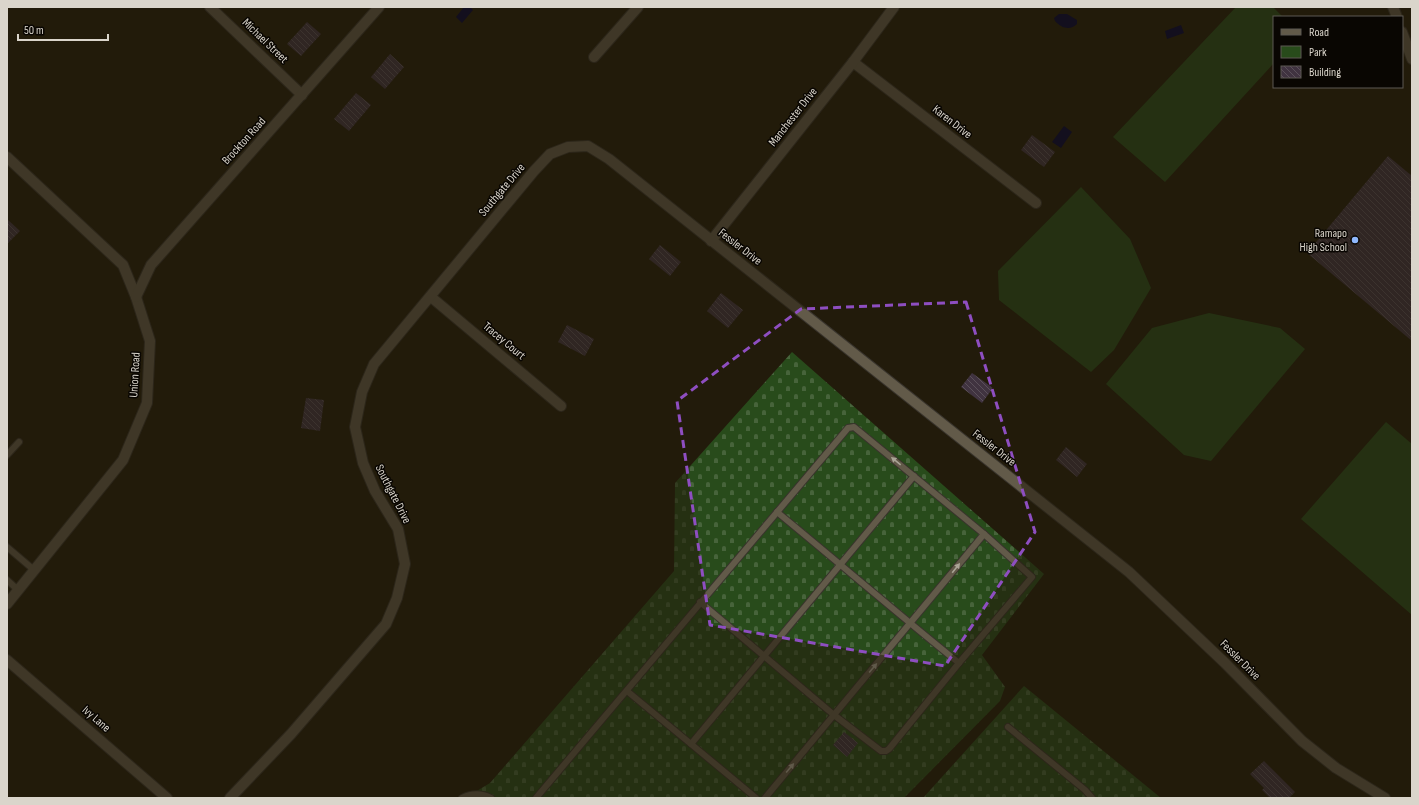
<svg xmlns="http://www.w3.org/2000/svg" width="1419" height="805" viewBox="0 0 1419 805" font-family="'Sofia Sans Condensed',sans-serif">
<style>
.green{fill:#284b1b}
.cemetery{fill:url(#cemetery-stones)}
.water{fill:#000035}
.building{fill:url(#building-back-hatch)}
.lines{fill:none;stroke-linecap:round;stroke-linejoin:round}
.service-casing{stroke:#39342d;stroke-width:8}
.minor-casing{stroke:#39342d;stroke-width:12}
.tertiary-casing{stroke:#39342d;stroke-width:12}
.service{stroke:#625a49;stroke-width:6}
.minor{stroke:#625a49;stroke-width:10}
.tertiary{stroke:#625a49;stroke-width:10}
.oneway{fill:#aaa497}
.marked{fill:none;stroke:#8e4ec1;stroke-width:3;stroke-dasharray:8 5;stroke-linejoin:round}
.poi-dot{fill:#8fb8fd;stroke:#090602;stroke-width:1.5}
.labels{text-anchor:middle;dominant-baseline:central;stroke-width:3;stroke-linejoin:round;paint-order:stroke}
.street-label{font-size:12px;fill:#dad5cb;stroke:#090602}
.poi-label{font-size:12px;fill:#dad5cb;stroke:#090602;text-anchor:end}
</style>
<defs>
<pattern id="cemetery-stones" width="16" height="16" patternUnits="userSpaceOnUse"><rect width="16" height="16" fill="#284b1b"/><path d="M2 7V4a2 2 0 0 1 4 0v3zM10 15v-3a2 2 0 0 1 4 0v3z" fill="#47643b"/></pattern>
<pattern id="building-back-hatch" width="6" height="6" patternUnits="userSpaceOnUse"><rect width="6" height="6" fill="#403340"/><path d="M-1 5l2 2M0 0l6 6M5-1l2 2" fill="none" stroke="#5b505a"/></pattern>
</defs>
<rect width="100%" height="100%" fill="#221b0b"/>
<g class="green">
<polygon points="1236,7 1273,7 1283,17 1274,17 1274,63 1165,182 1113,137"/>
<polygon points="1081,187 1130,239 1151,288 1114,350 1091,372 999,300 998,271"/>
<polygon points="1209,313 1280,328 1305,349 1211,461 1184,455 1106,384 1152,328"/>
<polygon points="1386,422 1412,444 1412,615 1301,519"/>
</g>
<g class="cemetery">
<polygon points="792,352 1044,574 982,655 1005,687 1000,701 904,798 465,798 490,783 674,571 675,483"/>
<polygon points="1024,686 1161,798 923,798"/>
</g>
<g class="water">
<polygon points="464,7 470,7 473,10 462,23 456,17"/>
<path d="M1059 14H1067L1077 20V24C1070 31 1061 28 1055 21L1054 18Z"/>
<polygon points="1181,25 1184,33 1167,39 1165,31"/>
<polygon points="1064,126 1072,132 1061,148 1052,142"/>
</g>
<g class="building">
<polygon points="307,22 321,34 301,56 287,44"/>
<polygon points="390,54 404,67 385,89 371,77"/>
<polygon points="356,93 371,105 349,131 334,119"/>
<polygon points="1032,135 1055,152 1044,167 1021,150"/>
<polygon points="1388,156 1412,176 1412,341 1307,253"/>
<polygon points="7,219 20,231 7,244"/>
<polygon points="660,245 681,262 670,276 649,259"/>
<polygon points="721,293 743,310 728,328 707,311"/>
<polygon points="567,325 594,339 585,356 558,342"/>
<polygon points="972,373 993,388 982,403 961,387"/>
<polygon points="306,398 324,400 320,431 301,428"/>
<polygon points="1066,447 1087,464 1077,477 1056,460"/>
<polygon points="844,732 858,743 847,757 833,745"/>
<polygon points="1264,761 1295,792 1289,798 1270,798 1262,790 1264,788 1250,774"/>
</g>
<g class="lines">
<defs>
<g id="service">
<polyline points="7,455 19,442"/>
<path d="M777 512C838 562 898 614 959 663L1032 577 984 534"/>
<polyline points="7,547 34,570"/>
<polyline points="7,580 18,590"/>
<polyline points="700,602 834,715 881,751 886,751 889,749 959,663"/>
<polyline points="627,691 691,744"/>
<polyline points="1008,727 1085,790 1092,798"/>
<path d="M462 798C472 793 481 793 491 798"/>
<polyline points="536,798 848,428 854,427 984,534 765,798"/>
<polyline points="756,798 691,744 914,476"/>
</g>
<g id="minor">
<polyline points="210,7 302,95"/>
<polyline points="594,57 638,7"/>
<polyline points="853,62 1036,203"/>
<polyline points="7,157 123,265 136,297 150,341 147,403 123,460 7,604"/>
<polyline points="711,241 853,62 894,7"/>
<polyline points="136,297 151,265 379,7"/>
<polyline points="431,297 561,406"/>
<polyline points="7,660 167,798"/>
<polyline points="230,798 291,734 386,624 397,598 405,564 398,529 375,491 363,463 355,427 362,392 374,364 534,171 550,154 568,147 588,146 609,159 1129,572 1225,663 1302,741 1336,768 1385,798"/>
</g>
<g id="tertiary">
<polyline points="1393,7 1397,17"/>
<polyline points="1402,32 1412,59"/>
</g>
</defs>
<use href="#service" class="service-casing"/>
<use href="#minor" class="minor-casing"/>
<use href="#tertiary" class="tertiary-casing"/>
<use href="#service" class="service"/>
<use href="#minor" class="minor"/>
<use href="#tertiary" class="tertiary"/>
</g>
<defs><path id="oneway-solid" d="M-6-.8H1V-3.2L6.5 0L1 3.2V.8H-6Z"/></defs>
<g class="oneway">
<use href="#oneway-solid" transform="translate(896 461) rotate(-141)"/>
<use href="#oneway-solid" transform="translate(956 568) rotate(-51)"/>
<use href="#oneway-solid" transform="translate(873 668) rotate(-50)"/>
<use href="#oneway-solid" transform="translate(790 768) rotate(-50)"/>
</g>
<path d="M0 0H1419V805H0ZM966 302 1035 532 945 666 710 625 677 401 801 309Z" fill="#221b0b" fill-opacity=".55" fill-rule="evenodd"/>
<path class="marked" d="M966 302 1035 532 945 666 710 625 677 401 801 309Z"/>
<circle class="poi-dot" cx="1355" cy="240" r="4"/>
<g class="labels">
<g class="street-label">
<text transform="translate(265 41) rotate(44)">Michael Street</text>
<text transform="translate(793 117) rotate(-52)">Manchester Drive</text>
<text transform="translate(952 122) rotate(38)">Karen Drive</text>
<text transform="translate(244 141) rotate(-48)">Brockton Road</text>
<text transform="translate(502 190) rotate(-50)">Southgate Drive</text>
<text transform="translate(740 247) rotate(38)">Fessler Drive</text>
<text transform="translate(504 341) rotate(40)">Tracey Court</text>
<text transform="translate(135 375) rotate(-87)">Union Road</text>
<text transform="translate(994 448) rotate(38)">Fessler Drive</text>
<text transform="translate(393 494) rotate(63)">Southgate Drive</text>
<text transform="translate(1240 660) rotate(45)">Fessler Drive</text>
<text transform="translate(96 719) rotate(41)">Ivy Lane</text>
</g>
<g class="poi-label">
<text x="1347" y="233">Ramapo<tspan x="1347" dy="14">High School</tspan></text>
</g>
</g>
<rect width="1419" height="805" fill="none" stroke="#dad5cb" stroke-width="16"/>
<rect x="1273" y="16" width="130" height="72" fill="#090602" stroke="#5d5952"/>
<rect x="1281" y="29" width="20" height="6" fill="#625a49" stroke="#5d5952"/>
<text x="1309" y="36" font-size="12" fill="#dad5cb">Road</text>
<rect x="1281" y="46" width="20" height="12" fill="#284b1b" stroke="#5d5952"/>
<text x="1309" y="56" font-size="12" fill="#dad5cb">Park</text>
<rect x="1281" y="66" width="20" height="12" fill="url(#building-back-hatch)" stroke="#5d5952"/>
<text x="1309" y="76" font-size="12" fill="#dad5cb">Building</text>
<path d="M18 34v6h90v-6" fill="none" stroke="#dad5cb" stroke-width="2"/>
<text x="24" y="34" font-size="12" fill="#dad5cb" stroke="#090602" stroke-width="3" paint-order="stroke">50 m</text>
</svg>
